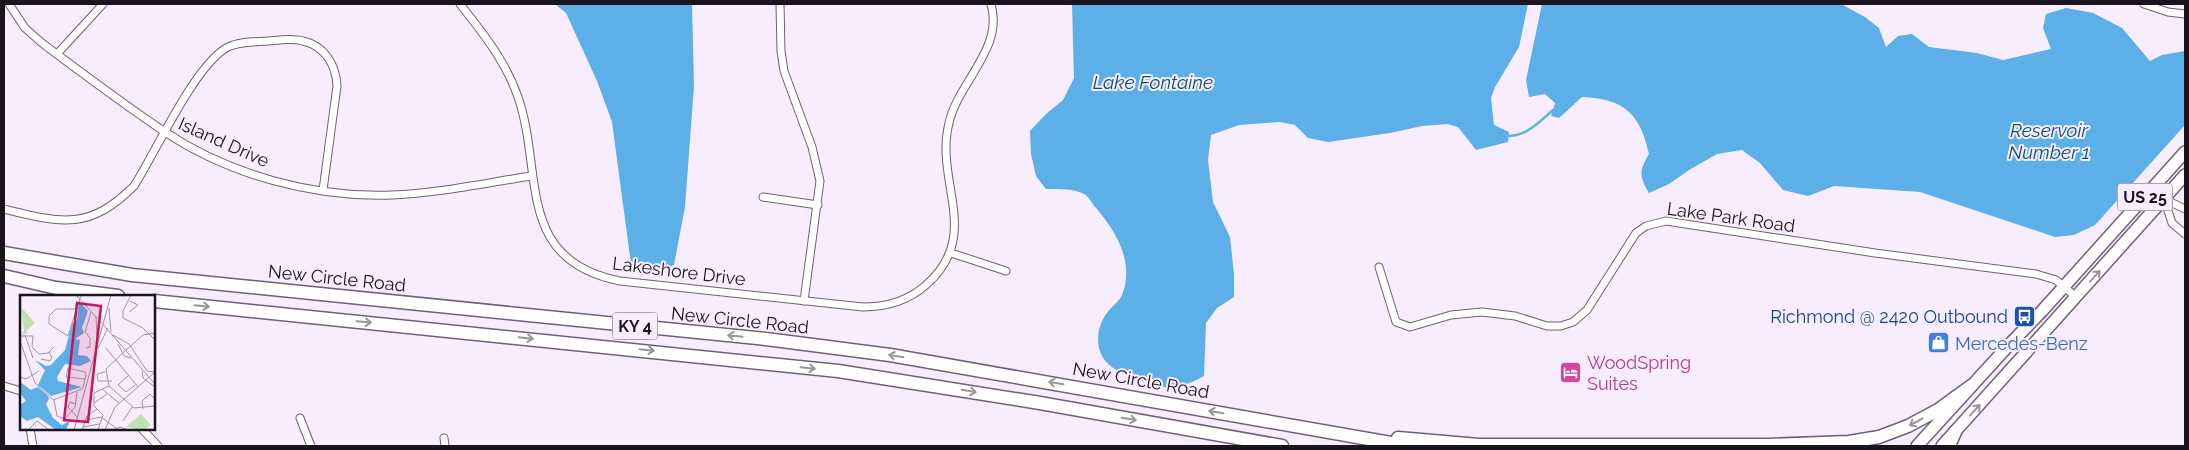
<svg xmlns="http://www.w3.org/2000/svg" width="2189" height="450" viewBox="0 0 2189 450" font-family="Raleway,sans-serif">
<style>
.water{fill:#5dafe7}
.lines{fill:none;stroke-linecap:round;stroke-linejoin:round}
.stream{stroke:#5dafe7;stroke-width:2.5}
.minor-casing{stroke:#6e6078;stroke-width:9}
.primary-casing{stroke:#6e6078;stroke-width:14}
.motorway-casing{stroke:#6e6078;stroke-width:15}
.minor{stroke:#fff;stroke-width:7}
.primary{stroke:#fff;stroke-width:11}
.motorway{stroke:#fff;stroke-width:12}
.oneway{stroke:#98959a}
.labels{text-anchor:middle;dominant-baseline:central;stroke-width:4;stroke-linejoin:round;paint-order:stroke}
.shield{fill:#f7edfe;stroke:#5c5561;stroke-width:1}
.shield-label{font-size:16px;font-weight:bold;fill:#1a141e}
.street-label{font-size:18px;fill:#1a141e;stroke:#f7edfe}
.transit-label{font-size:18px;fill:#164399;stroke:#f7edfe;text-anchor:end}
.shop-label{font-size:18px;fill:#366cbe;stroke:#f7edfe;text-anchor:start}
.hotel-label{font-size:18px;fill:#b23c85;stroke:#f7edfe;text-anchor:start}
.water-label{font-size:19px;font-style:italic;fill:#0d4d72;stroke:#f7edfe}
.inset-road{fill:none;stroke:#9f96a4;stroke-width:1}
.view{fill:#c2185b;fill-opacity:0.15;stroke:#c2185b;stroke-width:2.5}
.inset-edge{fill:none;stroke:#1a141e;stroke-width:2.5}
</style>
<rect width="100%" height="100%" fill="#f7edfe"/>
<g class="water">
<polygon points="555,4 692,4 694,86 685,207 674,265 661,270 640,272 631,264 612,122 597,81 566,13"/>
<path d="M1072 4H1528L1519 47 1495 87 1491 98 1494 125 1509 132 1508 142 1476 150 1458 127 1447 124 1422 126 1390 133 1328 142 1308 138 1295 125 1280 122 1239 125 1211 135 1208 160 1213 202 1230 237 1234 274V297L1217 308 1206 323 1204 376C1180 389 1168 391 1142 381 1127 376 1105 368 1100 351 1095 337 1100 320 1110 309 1114 305 1120 300 1122 295 1135 263 1116 231 1096 208 1092 204 1089 196 1084 194 1072 188 1059 189 1046 189L1036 176 1031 154 1030 131 1046 114 1063 100 1074 78Z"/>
<path d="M1542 4H1841L1865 17 1879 28 1886 47 1898 36 1912 34 1929 47 1977 53 2003 60 2051 49 2043 28 2046 14 2066 8 2093 13 2122 28 2150 61 2162 55 2185 51V125L2095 225 2074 235 2055 237 1920 192 1834 186 1808 196 1783 190 1760 163 1742 150 1717 154 1689 170 1669 184 1649 193C1639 176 1639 171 1649 154 1640 113 1624 99 1582 97L1559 118 1551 116 1555 103 1545 94 1529 97 1526 80Z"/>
</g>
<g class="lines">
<path class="stream" d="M1509 136C1528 135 1539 122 1553 110"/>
<defs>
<g id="minor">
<path d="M9 4 25 28 42 43C82 73 123 104 165 132 230 175 314 198 392 195 439 193 485 183 531 176"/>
<path d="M460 4C483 33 506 62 518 97 544 172 514 260 620 281L863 307C888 307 908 301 926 285 983 235 934 182 949 123 958 82 1004 49 991 4"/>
<polyline points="780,4 781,51 784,71 812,147 820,181 804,301"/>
<polyline points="2144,4 2168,12 2185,14"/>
<polyline points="57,54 103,4"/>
<polyline points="763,197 818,205"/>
<polyline points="2164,199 2172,223 2185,234"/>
<polyline points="2164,199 2185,209"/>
<path d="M4 209C61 223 89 231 134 186 156 152 195 64 228 47 240 41 255 42 269 41 280 40 292 38 303 41 325 46 336 65 337 86L323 190"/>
<polyline points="951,253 1006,271"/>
<polyline points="1379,267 1396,322 1410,327 1451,315 1482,312 1515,316 1547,326 1561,326 1573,322 1587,310 1636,233 1646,226 1666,221 1875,253 2036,274 2056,280 2076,297"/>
<polyline points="4,386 21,391"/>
<polyline points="300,418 311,446"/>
<polyline points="30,429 33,446"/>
<polyline points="142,429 158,446"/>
<polyline points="444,438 445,446"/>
</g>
<g id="primary">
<polyline points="1917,446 2008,346 2042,311 2185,152"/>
<polyline points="1942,446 2185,175"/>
</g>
<g id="motorway">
<polyline points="4,253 132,275 766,339 890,355 1408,446"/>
<polyline points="4,276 56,288 118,296"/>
<polyline points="154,301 838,371 1040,403 1282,446"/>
<polyline points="1398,438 1479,445 1768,445 1849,442 1879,437 1908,426 1938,410 1971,386"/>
<polyline points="1949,446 1955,432"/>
</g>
</defs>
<use href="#minor" class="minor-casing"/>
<use href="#primary" class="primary-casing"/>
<use href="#motorway" class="motorway-casing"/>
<use href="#minor" class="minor"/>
<use href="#primary" class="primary"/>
<use href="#motorway" class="motorway"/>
</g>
<defs><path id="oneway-shaft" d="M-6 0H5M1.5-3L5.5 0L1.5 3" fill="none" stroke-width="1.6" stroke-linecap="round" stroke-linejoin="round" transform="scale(1.25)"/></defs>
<g class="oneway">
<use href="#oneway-shaft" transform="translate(2095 276) rotate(-48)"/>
<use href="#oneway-shaft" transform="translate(202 306) rotate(6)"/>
<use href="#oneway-shaft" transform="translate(364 322) rotate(5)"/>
<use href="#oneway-shaft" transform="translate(735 336) rotate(-174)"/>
<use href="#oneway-shaft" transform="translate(526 338) rotate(6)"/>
<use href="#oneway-shaft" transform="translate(647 350) rotate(6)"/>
<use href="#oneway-shaft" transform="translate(896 356) rotate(-171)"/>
<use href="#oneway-shaft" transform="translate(808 368) rotate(6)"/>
<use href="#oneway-shaft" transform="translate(1056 383) rotate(-170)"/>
<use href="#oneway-shaft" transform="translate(969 391) rotate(9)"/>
<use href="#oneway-shaft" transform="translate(1975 410) rotate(-48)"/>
<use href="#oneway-shaft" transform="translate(1216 412) rotate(-170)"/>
<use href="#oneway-shaft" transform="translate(1129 419) rotate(10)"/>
<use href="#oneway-shaft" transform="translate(1916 422) rotate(151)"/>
</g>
<defs>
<symbol id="bus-square" viewBox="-11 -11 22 22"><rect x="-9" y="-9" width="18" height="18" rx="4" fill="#1a4fb4" stroke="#f7edfe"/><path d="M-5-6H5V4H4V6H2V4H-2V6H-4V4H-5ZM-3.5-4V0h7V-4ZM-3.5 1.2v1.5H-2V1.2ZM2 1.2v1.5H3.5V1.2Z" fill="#fff"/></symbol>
<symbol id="shop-square" viewBox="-11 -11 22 22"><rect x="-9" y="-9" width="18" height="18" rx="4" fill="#3f7fe0" stroke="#f7edfe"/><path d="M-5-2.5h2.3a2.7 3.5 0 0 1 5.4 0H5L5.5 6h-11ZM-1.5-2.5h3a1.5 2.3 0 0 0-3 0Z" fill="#fff"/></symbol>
<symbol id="hotel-square" viewBox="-11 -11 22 22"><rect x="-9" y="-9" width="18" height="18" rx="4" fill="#d1479c" stroke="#f7edfe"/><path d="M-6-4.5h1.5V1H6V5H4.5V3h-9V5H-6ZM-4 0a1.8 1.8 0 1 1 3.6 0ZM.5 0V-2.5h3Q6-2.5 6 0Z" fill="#fff"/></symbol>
</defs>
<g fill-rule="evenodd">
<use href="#bus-square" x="2012" y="304" width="25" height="25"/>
<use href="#shop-square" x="1926" y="330" width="25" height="25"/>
<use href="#hotel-square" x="1558" y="360" width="25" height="25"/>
</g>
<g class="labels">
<g class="shield">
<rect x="2117.5" y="183.5" width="55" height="27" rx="4"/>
<rect x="612.5" y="312.5" width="45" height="27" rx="4"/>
</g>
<g class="shield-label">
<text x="2145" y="197">US 25</text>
<text x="635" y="326">KY 4</text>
</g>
<g class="street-label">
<text transform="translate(224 142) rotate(24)">Island Drive</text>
<text transform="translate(1731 217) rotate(8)">Lake Park Road</text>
<text transform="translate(679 271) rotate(7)">Lakeshore Drive</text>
<text transform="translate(337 278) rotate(6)">New Circle Road</text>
<text transform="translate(740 320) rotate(6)">New Circle Road</text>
<text transform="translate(1141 380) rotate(10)">New Circle Road</text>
</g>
<g class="transit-label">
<text x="2008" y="316">Richmond @ 2420 Outbound</text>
</g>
<g class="shop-label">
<text x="1955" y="343">Mercedes-Benz</text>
</g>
<g class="hotel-label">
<text x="1587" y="362">WoodSpring<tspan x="1587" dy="21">Suites</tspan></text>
</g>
<g class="water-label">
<text x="1153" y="82">Lake Fontaine</text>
<text x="2049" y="130">Reservoir<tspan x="2049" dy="22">Number 1</tspan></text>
</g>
</g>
<g transform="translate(20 295)">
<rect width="135" height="135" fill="#f7edfe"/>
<path d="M1 12 15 28 6 36 8 38 1 40 4 36ZM121 119 131 130 123 135 106 132Z" fill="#c0e2b0"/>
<path d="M59 6 68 16 62 33 64 38 55 44 60 45 58 60 67 61 71 66 60 71 45 69 37 82 38 86 62 92 31 101 18 90 25 75 15 65 26 71 31 70 45 55 52 29 57 25ZM0 87 11 95 18 92 28 101 29 104 26 109 33 123 42 130 50 126 46 135H36L18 122 7 126 0 121V110L6 106 0 98Z" fill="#5dafe7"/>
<path class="inset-road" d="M56 0 77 23M111 0 103 16V23L123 33 135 45M89 13 91 37M55 14H36L29 21V29L48 41 61 0M109 17 118 10 110 6M76 22 77 41M80 26 135 89M5 40 13 63M93 40 109 49 127 76 135 77M0 41H13L12 52 19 59 28 58 34 52M0 46 15 88 33 105 62 94 63 93 65 84 66 81 65 77 48 73 46 82 65 84M98 49 104 61 111 63M66 53 70 52V43L65 37 71 17M78 53 88 33M86 53 118 92M106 55 86 74 89 91 114 113 135 111M106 55 123 40 135 38M21 64 30 66 32 63 29 57M122 76 123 83 135 92M85 77 77 79 78 86H92M109 80 98 90 106 97 115 90M0 82 6 84 19 76M82 94 99 108M34 105 37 121 45 124 55 112 57 97M74 108 87 99M56 109 50 107 48 112 57 122M123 114 122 106 130 99 135 104M66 125 81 122 96 133M103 126 112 112M63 132 80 129M8 135 17 126 29 135M54 135 91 0M62 135 67 121 77 114M78 135 83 120 74 111V98L89 91M85 135 95 112 135 77M93 135 100 132 109 135"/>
<path class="view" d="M57 8 81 11 68 127 44 125Z"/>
<rect width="135" height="135" class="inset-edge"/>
</g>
<rect width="2189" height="450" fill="none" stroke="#1a141e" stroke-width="10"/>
</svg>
